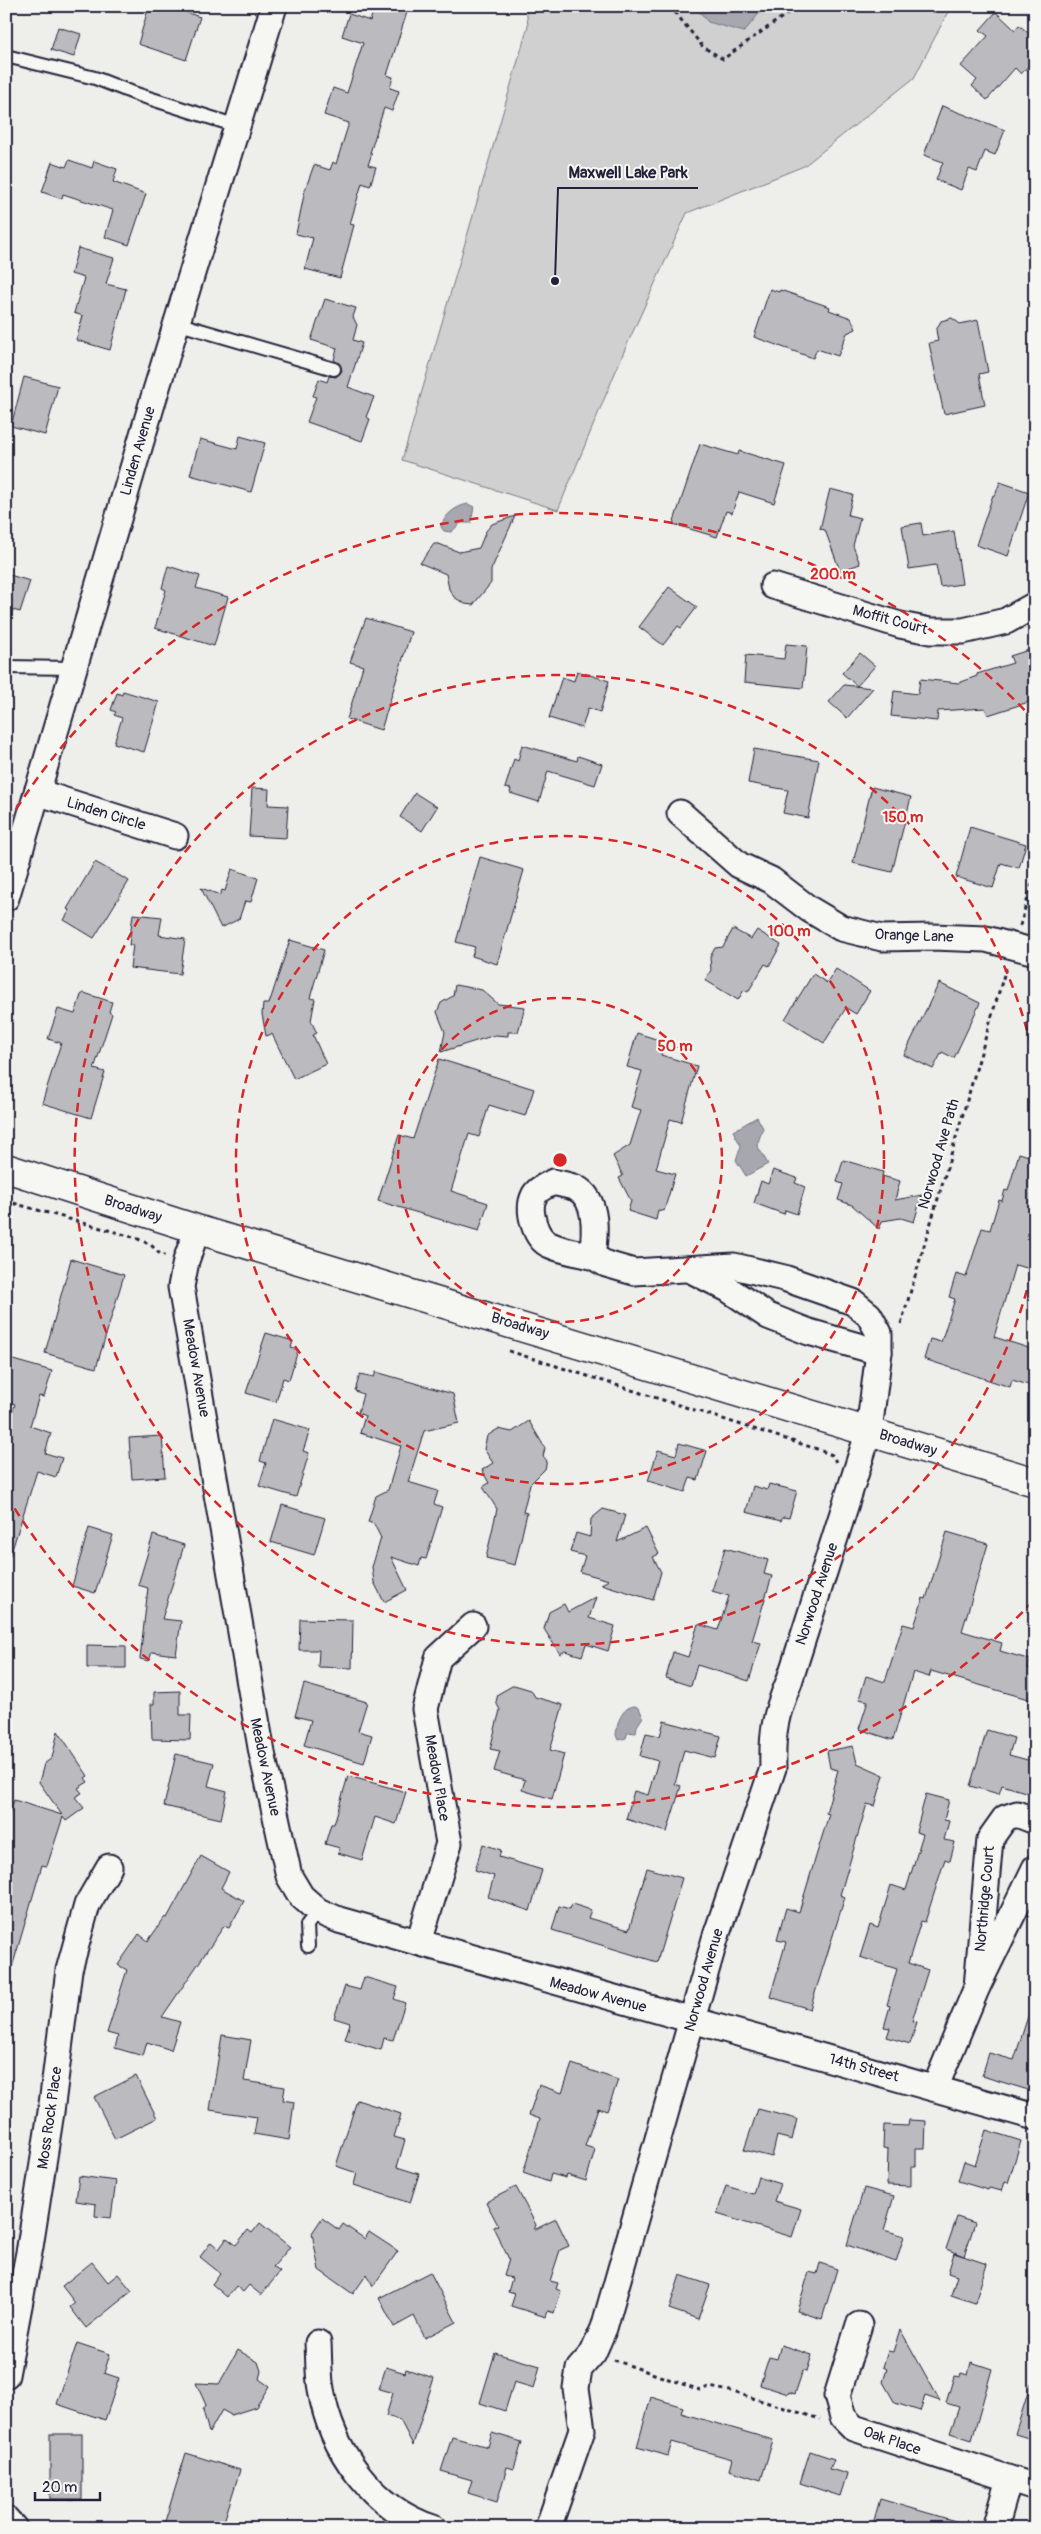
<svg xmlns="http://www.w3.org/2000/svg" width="1041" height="2534" viewBox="0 0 1041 2534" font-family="Pangolin,sans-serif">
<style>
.green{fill:#d0d0d1;stroke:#797986}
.water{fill:#a7a7af;stroke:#727281}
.building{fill:#bbbbbf;stroke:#22223b}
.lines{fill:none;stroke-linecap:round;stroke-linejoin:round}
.lane-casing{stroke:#22223b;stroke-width:16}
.street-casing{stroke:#22223b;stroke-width:29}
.primary-casing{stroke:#22223b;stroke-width:31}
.path{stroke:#22223b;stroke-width:3;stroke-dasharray:4 4;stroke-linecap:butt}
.lane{stroke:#f6f6f2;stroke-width:12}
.street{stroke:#f6f6f2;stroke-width:25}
.primary{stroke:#f6f6f2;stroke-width:28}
.ring{fill:none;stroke:#d62828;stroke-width:2.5;stroke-dasharray:9 6}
.labels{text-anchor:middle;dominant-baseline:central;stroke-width:4;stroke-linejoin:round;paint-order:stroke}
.street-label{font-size:15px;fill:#22223b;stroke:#f6f6f2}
.centre{fill:#d62828;stroke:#f6f6f2;stroke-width:2.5}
.ring-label{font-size:15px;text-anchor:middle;font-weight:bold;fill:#d62828;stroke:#f6f6f2;stroke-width:4;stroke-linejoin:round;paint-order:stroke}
.leader{fill:none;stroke:#22223b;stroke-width:2}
.callout-dot{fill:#22223b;stroke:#f6f6f2;stroke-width:2}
.callout-label{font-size:16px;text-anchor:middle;font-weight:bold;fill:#22223b;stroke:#f6f6f2;stroke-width:4;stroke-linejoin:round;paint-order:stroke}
</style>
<rect width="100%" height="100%" fill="#eeeeeb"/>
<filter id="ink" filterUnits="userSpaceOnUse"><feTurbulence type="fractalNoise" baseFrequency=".02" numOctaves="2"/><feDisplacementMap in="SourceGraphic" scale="10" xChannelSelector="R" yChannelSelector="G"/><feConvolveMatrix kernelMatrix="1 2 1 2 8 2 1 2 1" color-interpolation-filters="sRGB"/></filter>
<g filter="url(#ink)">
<polygon class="green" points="526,6 951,6 914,78 804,166 687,213 625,349 558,510 402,460 528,26"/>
<g class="water">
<polygon points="695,6 765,6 744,32 708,22"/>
<path d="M468 504 474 507 471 523H461L451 532 444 531 441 527C444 515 456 506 468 504Z"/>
<polygon points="757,1117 763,1128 757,1145 768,1164 746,1176 736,1160 741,1146 733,1131"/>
<path d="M635 1706 639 1708 643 1717 637 1726 636 1733 628 1732 626 1738 618 1740 616 1735C617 1724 621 1707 635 1706Z"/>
</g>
<g class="building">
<polygon points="149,6 167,6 200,17 186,60 138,44"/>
<polygon points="375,6 409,6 387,75 393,77 390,88 399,91 392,111 384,108 370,153 372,153 368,165 376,167 370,186 362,183 350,224 354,225 340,278 305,269 313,238 296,234 305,190 314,165 330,170 333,162 336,164 349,123 324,115 333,88 347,93 363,43 342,36 349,14 370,21"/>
<polygon points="996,12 1015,30 1019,25 1035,39 1035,59 1021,74 1015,68 987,100 972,86 977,80 961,66 988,36 980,30"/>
<polygon points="58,27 81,34 74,57 51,50"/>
<polygon points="942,106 1005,130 995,155 985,151 977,172 969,169 961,190 936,180 943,162 924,155"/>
<polygon points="69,160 92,168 94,161 117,169 113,182 146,194 129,245 105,237 113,210 63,194 62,199 42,192 52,162 66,167"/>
<polygon points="78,248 114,258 106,284 126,289 110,350 76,340 83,316 74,313 84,278 71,274"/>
<polygon points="770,289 779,292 780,290 830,307 829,310 851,318 856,329 847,333 838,356 817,349 813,358 754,337"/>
<polygon points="325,299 356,308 353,317 357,325 353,340 362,343 348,387 374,397 366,417 370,419 362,441 307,422 316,397 313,396 319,379 327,382 329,376 336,377 342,371 340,364 334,360 337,348 311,340"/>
<polygon points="952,318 960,324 978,320 988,372 979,374 985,405 944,414 929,343 938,341 936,330 941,321"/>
<polygon points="24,377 58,386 45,435 11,426"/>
<polygon points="240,436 265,443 251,492 190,475 200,439 237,449"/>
<polygon points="700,444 738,455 739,451 786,465 774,503 739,492 732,513 726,511 717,537 673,524"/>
<polygon points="1000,482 1029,492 1008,556 976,545 993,495 995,496"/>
<polygon points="830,489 853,495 848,515 860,518 853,546 860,564 840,571 825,530 820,529"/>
<polygon points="515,516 491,570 491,583 473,605 465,604 454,597 449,589 446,574 420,563 434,544 439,544 459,552 479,548 486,531 492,524"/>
<polygon points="921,523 923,536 954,531 962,584 940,587 936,565 909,569 902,526"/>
<polygon points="168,566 200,576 196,588 228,597 214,646 155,628 166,590 162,588"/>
<polygon points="6,574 30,581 20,612 6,608"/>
<polygon points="669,587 697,607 681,628 678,626 663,645 639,627"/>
<polygon points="366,618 411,632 381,730 347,719 363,666 350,662"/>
<polygon points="786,644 807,646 803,688 744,682 746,655 784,659"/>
<polygon points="1035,648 1035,700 988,715 985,708 938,711 937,721 891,716 894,691 918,694 920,679 959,683 977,676 977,674 1013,663 1010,656"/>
<polygon points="860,653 875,666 857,686 842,673"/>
<polygon points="577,671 609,681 600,712 588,708 582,728 549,718 562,677 574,681"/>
<polygon points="844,685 873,688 847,718 829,702"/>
<polygon points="123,691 159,702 144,752 114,743 122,718 114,715 116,712 111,710 117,693 122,695"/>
<polygon points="522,745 577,761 578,756 602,764 595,785 548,771 539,802 510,793 511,789 505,788 514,759 518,761"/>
<polygon points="754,749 819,760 808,818 783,813 788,790 748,783"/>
<polygon points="872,787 911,797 892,872 853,863"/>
<polygon points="252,788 269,789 268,805 288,806 286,838 249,836"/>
<polygon points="415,793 437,807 422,831 400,817"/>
<polygon points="970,827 1026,844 1019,868 1001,863 993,888 956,877"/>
<polygon points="480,857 524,870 497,964 472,956 475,947 456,942"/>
<polygon points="95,862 129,881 94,938 64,920 70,910 67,909"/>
<polygon points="232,869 258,878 251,902 245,901 239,919 221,928 201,888 220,895 222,890 225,891"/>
<polygon points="133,914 162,917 159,935 185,939 180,974 130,968 133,945 129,945"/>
<polygon points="733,929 751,939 757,930 781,945 769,966 765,964 748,992 744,990 738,1000 705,980 711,970 710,957 715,948 723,947"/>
<polygon points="290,940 324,950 310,998 315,999 311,1021 317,1033 313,1035 326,1064 294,1079 272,1034 266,1036 262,1014 263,1004 269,1004"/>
<polygon points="836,969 870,991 856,1014 846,1008 824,1043 785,1019 813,974 827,983"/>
<polygon points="939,983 980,1003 954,1058 942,1052 933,1069 904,1055"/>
<polygon points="455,985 482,990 498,1004 525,1007 518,1032 508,1032 508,1036 495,1035 441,1052 445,1032 437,1012 441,1003 453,996"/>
<polygon points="84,993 112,1002 109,1012 112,1014 94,1069 105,1072 91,1118 42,1103 61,1043 48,1039 58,1009 75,1014 81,995"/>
<polygon points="637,1033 665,1042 661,1055 697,1066 681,1122 670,1119 656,1169 675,1174 664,1211 658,1210 656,1220 628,1211 631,1201 619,1178 623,1176 613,1156 630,1145 641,1110 631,1107 642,1071 627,1067"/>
<polygon points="439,1059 534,1089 525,1116 489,1105 479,1137 469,1134 451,1191 488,1203 479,1231 378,1201 399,1135 413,1139"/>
<polygon points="1019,1153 1035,1158 1035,1243 1027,1268 1015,1265 994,1337 1035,1350 1035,1387 1012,1380 1010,1387 924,1359 930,1339 941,1342 955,1299 949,1297 956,1274 966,1277 982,1228 990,1230 999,1200 1002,1201 1005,1190 1008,1191"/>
<polygon points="843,1160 883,1172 882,1176 900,1181 895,1200 922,1195 914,1222 901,1218 882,1221 879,1229 852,1205 838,1200 843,1184 837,1182"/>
<polygon points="773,1170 797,1178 795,1183 805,1187 797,1214 785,1210 784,1214 754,1203 761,1181 768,1184"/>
<polygon points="71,1259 124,1275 96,1368 45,1353"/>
<polygon points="266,1333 293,1341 291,1348 298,1350 289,1380 283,1378 276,1402 246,1393"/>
<polygon points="6,1358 52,1371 44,1397 39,1396 30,1426 51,1433 45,1453 62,1458 56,1477 37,1471 10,1556 6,1555 6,1431 15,1404 6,1401"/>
<polygon points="376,1372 453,1394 459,1423 424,1431 408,1482 438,1491 434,1504 442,1507 426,1559 421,1558 419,1566 391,1557 407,1590 384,1602 374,1582 372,1567 381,1538 374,1524 368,1522 376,1496 388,1490 401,1446 360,1433 365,1416 358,1413 363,1394 355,1391 360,1374 374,1377"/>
<polygon points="272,1419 310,1430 303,1451 309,1453 296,1497 259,1486 266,1463 260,1461"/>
<polygon points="529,1421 545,1448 543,1456 547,1461 545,1469 530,1484 523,1512 527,1513 515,1565 486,1558 497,1509 483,1487 489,1483 482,1470 493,1463 484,1449 487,1436 498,1429 512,1432"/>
<polygon points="162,1436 165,1477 132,1479 129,1438"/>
<polygon points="679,1443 707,1451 698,1480 690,1478 685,1492 648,1481 658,1450 676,1455"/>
<polygon points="769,1484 797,1491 789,1518 783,1517 781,1521 746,1512 753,1486 767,1490"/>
<polygon points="282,1505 325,1518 314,1555 271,1542"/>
<polygon points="603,1509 625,1515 617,1542 646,1528 659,1554 653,1557 661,1572 653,1600 601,1584 609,1580 580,1572 585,1556 570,1552 576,1533 590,1537 591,1519"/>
<polygon points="89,1528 113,1535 95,1593 72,1586"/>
<polygon points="947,1532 988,1544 962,1631 1002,1643 1000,1651 1031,1660 1028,1668 1035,1670 1035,1701 931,1671 929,1677 913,1672 893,1740 859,1729 868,1701 859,1699 866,1676 885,1682 903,1624 914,1627 923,1598 926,1599"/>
<polygon points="153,1535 184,1545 162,1619 181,1621 176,1655 152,1652 149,1661 140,1659 148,1588 138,1585"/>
<polygon points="725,1548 768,1560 764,1574 772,1576 752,1641 761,1643 749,1681 697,1665 691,1686 666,1678 673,1652 688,1657 698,1624 718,1630 729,1596 712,1591"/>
<polygon points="596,1597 589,1618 615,1626 608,1651 586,1644 582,1656 565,1651 560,1654 544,1629 549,1612 564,1604 568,1612"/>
<polygon points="300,1619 353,1620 352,1668 318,1667 319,1650 299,1650"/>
<polygon points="87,1645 126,1646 126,1668 87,1668"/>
<polygon points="304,1684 367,1702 358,1731 372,1735 364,1763 304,1745 311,1720 295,1716"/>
<polygon points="514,1685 531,1690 535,1697 563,1705 550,1750 564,1754 552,1799 522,1790 525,1780 494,1771 500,1751 490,1749 500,1710 496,1702 498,1694"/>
<polygon points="180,1691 180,1715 191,1715 190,1740 152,1739 151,1704 154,1704 154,1692"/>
<polygon points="664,1721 721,1736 715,1758 684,1750 675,1784 681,1786 667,1832 626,1819 634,1791 648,1795 658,1761 640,1756 646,1733 660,1736"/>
<polygon points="987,1730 1014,1738 1009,1755 1035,1762 1035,1795 1002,1785 999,1794 970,1786"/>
<polygon points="58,1731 88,1776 85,1778 88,1782 78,1788 82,1793 75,1797 84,1808 66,1821 63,1817 47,1866 42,1865 11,1971 6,1971 6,1825 14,1800 62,1815 39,1782 44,1764 52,1758"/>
<polygon points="853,1746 857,1763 884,1775 875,1806 867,1804 840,1895 845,1897 810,2009 770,1997 786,1942 777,1940 786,1908 799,1912 829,1814 826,1813 838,1770 830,1768 827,1751"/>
<polygon points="176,1754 214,1763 208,1786 227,1791 221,1819 164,1806"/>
<polygon points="348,1776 406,1792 396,1824 375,1817 362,1860 338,1853 340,1848 325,1844 331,1824 334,1824"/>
<polygon points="926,1794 949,1800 944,1820 949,1821 944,1840 955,1842 950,1861 945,1859 925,1922 921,1921 908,1963 928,1970 912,2021 917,2022 910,2044 887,2037 890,2028 884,2027 890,2006 887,2005 897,1969 860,1957 870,1925 878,1928 891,1885 906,1890 923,1834 916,1832"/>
<polygon points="483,1844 501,1850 499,1857 542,1870 530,1911 488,1897 494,1876 475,1870"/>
<polygon points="201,1856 229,1872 221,1888 244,1901 229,1928 224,1926 162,2017 180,2022 171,2050 147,2042 143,2056 115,2048 118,2036 107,2033 127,1970 118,1965 139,1934 148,1941 165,1917 167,1918"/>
<polygon points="647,1868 682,1878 657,1962 552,1930 559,1906 570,1909 572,1904 591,1910 588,1918 629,1930"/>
<polygon points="364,1977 398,1987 394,1999 405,2003 393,2040 384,2038 381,2050 345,2039 350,2023 334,2018 345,1986 360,1990"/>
<polygon points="1031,2007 1035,2007 1035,2092 982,2076 989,2053 1014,2060"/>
<polygon points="222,2035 251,2040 244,2081 285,2087 283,2100 294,2102 289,2140 254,2134 257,2117 210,2110"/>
<polygon points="572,2064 618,2080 607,2111 598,2108 585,2146 595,2149 586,2181 567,2175 566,2178 551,2174 549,2182 523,2173 540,2119 529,2115 539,2085 562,2093"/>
<polygon points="136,2076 157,2118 115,2139 94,2097"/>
<polygon points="357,2100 401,2114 394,2137 405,2140 397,2167 419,2174 410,2203 354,2185 357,2173 336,2166"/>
<polygon points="758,2109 797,2119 792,2140 777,2136 772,2157 744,2150"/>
<polygon points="909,2120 926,2121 925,2148 916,2148 916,2166 911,2166 911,2186 887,2185 888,2149 883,2148 884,2125 908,2126"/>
<polygon points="986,2130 1021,2141 1008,2183 1005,2182 1002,2191 989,2188 988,2190 958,2181 964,2161 975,2165"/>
<polygon points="79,2176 116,2181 111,2218 95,2216 96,2204 76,2201"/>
<polygon points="758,2177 780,2184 774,2201 801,2209 792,2237 717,2214 726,2186 753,2194"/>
<polygon points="516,2187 536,2225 534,2230 556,2219 569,2246 560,2250 550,2281 558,2283 556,2289 561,2291 554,2313 548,2311 546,2317 511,2306 515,2294 508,2292 512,2278 504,2276 509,2259 493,2227 498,2225 486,2202"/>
<polygon points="864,2188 894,2196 884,2230 904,2236 896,2262 847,2245"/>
<polygon points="957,2217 975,2223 964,2256 946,2249"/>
<polygon points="322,2218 339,2230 343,2224 365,2239 369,2232 398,2251 373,2286 367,2274 353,2294 319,2270 312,2233"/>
<polygon points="260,2223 290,2247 273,2267 280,2272 261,2295 249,2285 243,2292 236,2286 227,2297 212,2284 220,2273 200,2257 211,2242 219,2249 227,2238 236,2245 248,2230 252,2233"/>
<polygon points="954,2253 987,2264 975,2303 951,2295 957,2276 948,2273"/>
<polygon points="92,2262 108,2282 118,2274 132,2291 86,2328 70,2307 75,2303 62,2286"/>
<polygon points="820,2263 837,2269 822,2319 797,2311 809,2272 817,2274"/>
<polygon points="430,2272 456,2322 425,2338 414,2316 394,2327 379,2298"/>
<polygon points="680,2275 710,2285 698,2319 669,2309"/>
<polygon points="900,2329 940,2401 925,2396 920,2411 895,2403 883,2382 887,2369 883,2367 888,2351 893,2352"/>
<polygon points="77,2343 110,2354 104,2373 119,2378 105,2420 57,2404"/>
<polygon points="781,2345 812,2355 807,2371 803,2370 795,2394 789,2392 788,2394 760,2385 769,2357 777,2359"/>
<polygon points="238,2350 258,2362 261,2371 259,2379 269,2386 256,2407 231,2415 222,2410 209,2433 203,2410 206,2405 196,2383 219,2384"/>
<polygon points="495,2353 540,2366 534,2388 514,2382 505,2411 480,2403"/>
<polygon points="971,2362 992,2369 972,2440 950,2433 959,2407 946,2403 954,2376 960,2377 961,2373 968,2375"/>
<polygon points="386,2367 405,2373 406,2369 434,2378 413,2445 400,2420 386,2416 393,2393 379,2389"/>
<polygon points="1031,2383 1035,2383 1035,2440 1015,2434"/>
<polygon points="651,2397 683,2407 681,2413 773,2440 761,2480 729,2470 732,2459 672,2442 668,2456 637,2447"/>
<polygon points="492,2433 522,2442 514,2469 507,2467 497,2502 468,2493 472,2480 441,2471 452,2437 488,2447"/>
<rect x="50" y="2434" width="32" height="65"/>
<polygon points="810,2451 834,2459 830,2469 847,2474 840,2496 800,2483"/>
<polygon points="186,2453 240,2470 222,2528 163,2528"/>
<polygon points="880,2499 962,2523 961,2528 885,2528 873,2524"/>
</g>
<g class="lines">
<defs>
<g id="lane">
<polyline points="6,56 95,78 136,94 237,126"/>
<polyline points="176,323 334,369"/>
<polyline points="6,667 73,668"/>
<polyline points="308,1946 307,1925 318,1911"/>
</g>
<g id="street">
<polyline points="773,586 900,625 930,631 963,631 1006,621 1035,605"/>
<polyline points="37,792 175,836"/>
<polyline points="680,813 739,865 771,880 809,909 841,928 882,938 932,937 986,939 1035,952"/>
<polyline points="6,898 154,397 274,6"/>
<path d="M553 1182C560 1184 569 1185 576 1188 599 1200 595 1236 592 1256 579 1253 563 1251 550 1245 535 1239 527 1210 534 1196 537 1189 546 1186 553 1182Z"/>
<polyline points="197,1229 186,1261 181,1287 262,1753 289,1876 301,1896 318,1911 339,1920 1035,2117"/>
<polyline points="691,1270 728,1289 768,1316 809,1332 879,1352"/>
<polyline points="1035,1821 1017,1814 1005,1818 990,1839 977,1987 1035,1868"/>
<polyline points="419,1942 449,1843 425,1709 438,1658 473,1626"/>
<polyline points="935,2088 977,1987"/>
<polyline points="859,2325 837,2396 843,2417 854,2428 1035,2487"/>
<path d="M318 2343C319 2358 318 2374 321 2389 330 2449 373 2509 433 2528"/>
<polyline points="6,2375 30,2247 51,2112 69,1970 87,1905 109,1867"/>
<polyline points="6,2519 14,2528"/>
<path d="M548 2528 582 2430 576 2388 579 2369 593 2353 604 2328 715 1939 773 1768C772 1732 775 1715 789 1682L869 1431 879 1352V1333L869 1315 853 1302 784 1278 734 1266 634 1272 606 1264 592 1256"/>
<polyline points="995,2528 1009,2479"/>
</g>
<polyline id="primary" points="6,1168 209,1233 1035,1482"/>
</defs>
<use href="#lane" class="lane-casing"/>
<use href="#street" class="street-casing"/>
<use href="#primary" class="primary-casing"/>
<g class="path">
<polyline points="670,6 703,47 723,59 798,6"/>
<polyline points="1020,926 1035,873"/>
<polyline points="6,1201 136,1238 151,1245 160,1254 165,1255"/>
<polyline points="901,1324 1006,968"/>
<polyline points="509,1351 817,1449 832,1455 836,1462"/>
<polyline points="614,2360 700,2390 709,2387 730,2391 820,2419"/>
</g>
<use href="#lane" class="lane"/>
<use href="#street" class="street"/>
<use href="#primary" class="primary"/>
</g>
</g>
<g class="ring">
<circle cx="560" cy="1160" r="162"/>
<circle cx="560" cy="1160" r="324"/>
<path d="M1034 1261A485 485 0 1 1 1034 1059"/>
<path d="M1033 1601A647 647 0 0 1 8 1498M8 822A647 647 0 0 1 1033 719"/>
</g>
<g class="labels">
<g class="street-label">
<text transform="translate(138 451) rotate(-74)">Linden Avenue</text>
<text transform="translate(890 620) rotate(15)">Moffit Court</text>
<text transform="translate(106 814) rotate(17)">Linden Circle</text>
<text transform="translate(914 936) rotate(2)">Orange Lane</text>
<text transform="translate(939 1154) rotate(-74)">Norwood Ave Path</text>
<text transform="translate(133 1209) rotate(18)">Broadway</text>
<text transform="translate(520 1326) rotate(17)">Broadway</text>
<text transform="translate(196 1368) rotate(80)">Meadow Avenue</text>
<text transform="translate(908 1443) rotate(17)">Broadway</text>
<text transform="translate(817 1594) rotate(-72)">Norwood Avenue</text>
<text transform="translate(265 1767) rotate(78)">Meadow Avenue</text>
<text transform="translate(437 1778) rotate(80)">Meadow Place</text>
<text transform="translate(985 1899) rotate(-85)">Northridge Court</text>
<text transform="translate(704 1980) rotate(-74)">Norwood Avenue</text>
<text transform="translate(598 1995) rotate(15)">Meadow Avenue</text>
<text transform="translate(864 2068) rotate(15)">14th Street</text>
<text transform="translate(50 2118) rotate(-82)">Moss Rock Place</text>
<text transform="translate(892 2441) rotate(19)">Oak Place</text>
</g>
</g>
<circle cx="560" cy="1160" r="8" class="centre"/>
<g class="ring-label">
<text x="833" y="579">200 m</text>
<text x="903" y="822">150 m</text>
<text x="789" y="936">100 m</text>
<text x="675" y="1051">50 m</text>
</g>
<path class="leader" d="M555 281L558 188H698"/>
<circle class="callout-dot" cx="555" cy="281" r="5"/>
<g class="callout-label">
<text x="628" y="178">Maxwell Lake Park</text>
</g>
<rect width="1041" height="2534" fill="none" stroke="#f6f6f2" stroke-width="25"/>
<rect x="12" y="12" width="1016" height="2509" fill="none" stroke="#22223b" stroke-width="2" filter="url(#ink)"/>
<path d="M35 2492v8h65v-8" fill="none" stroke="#22223b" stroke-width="2.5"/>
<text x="42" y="2492" font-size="15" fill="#22223b" stroke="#f6f6f2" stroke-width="4" paint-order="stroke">20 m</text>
</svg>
